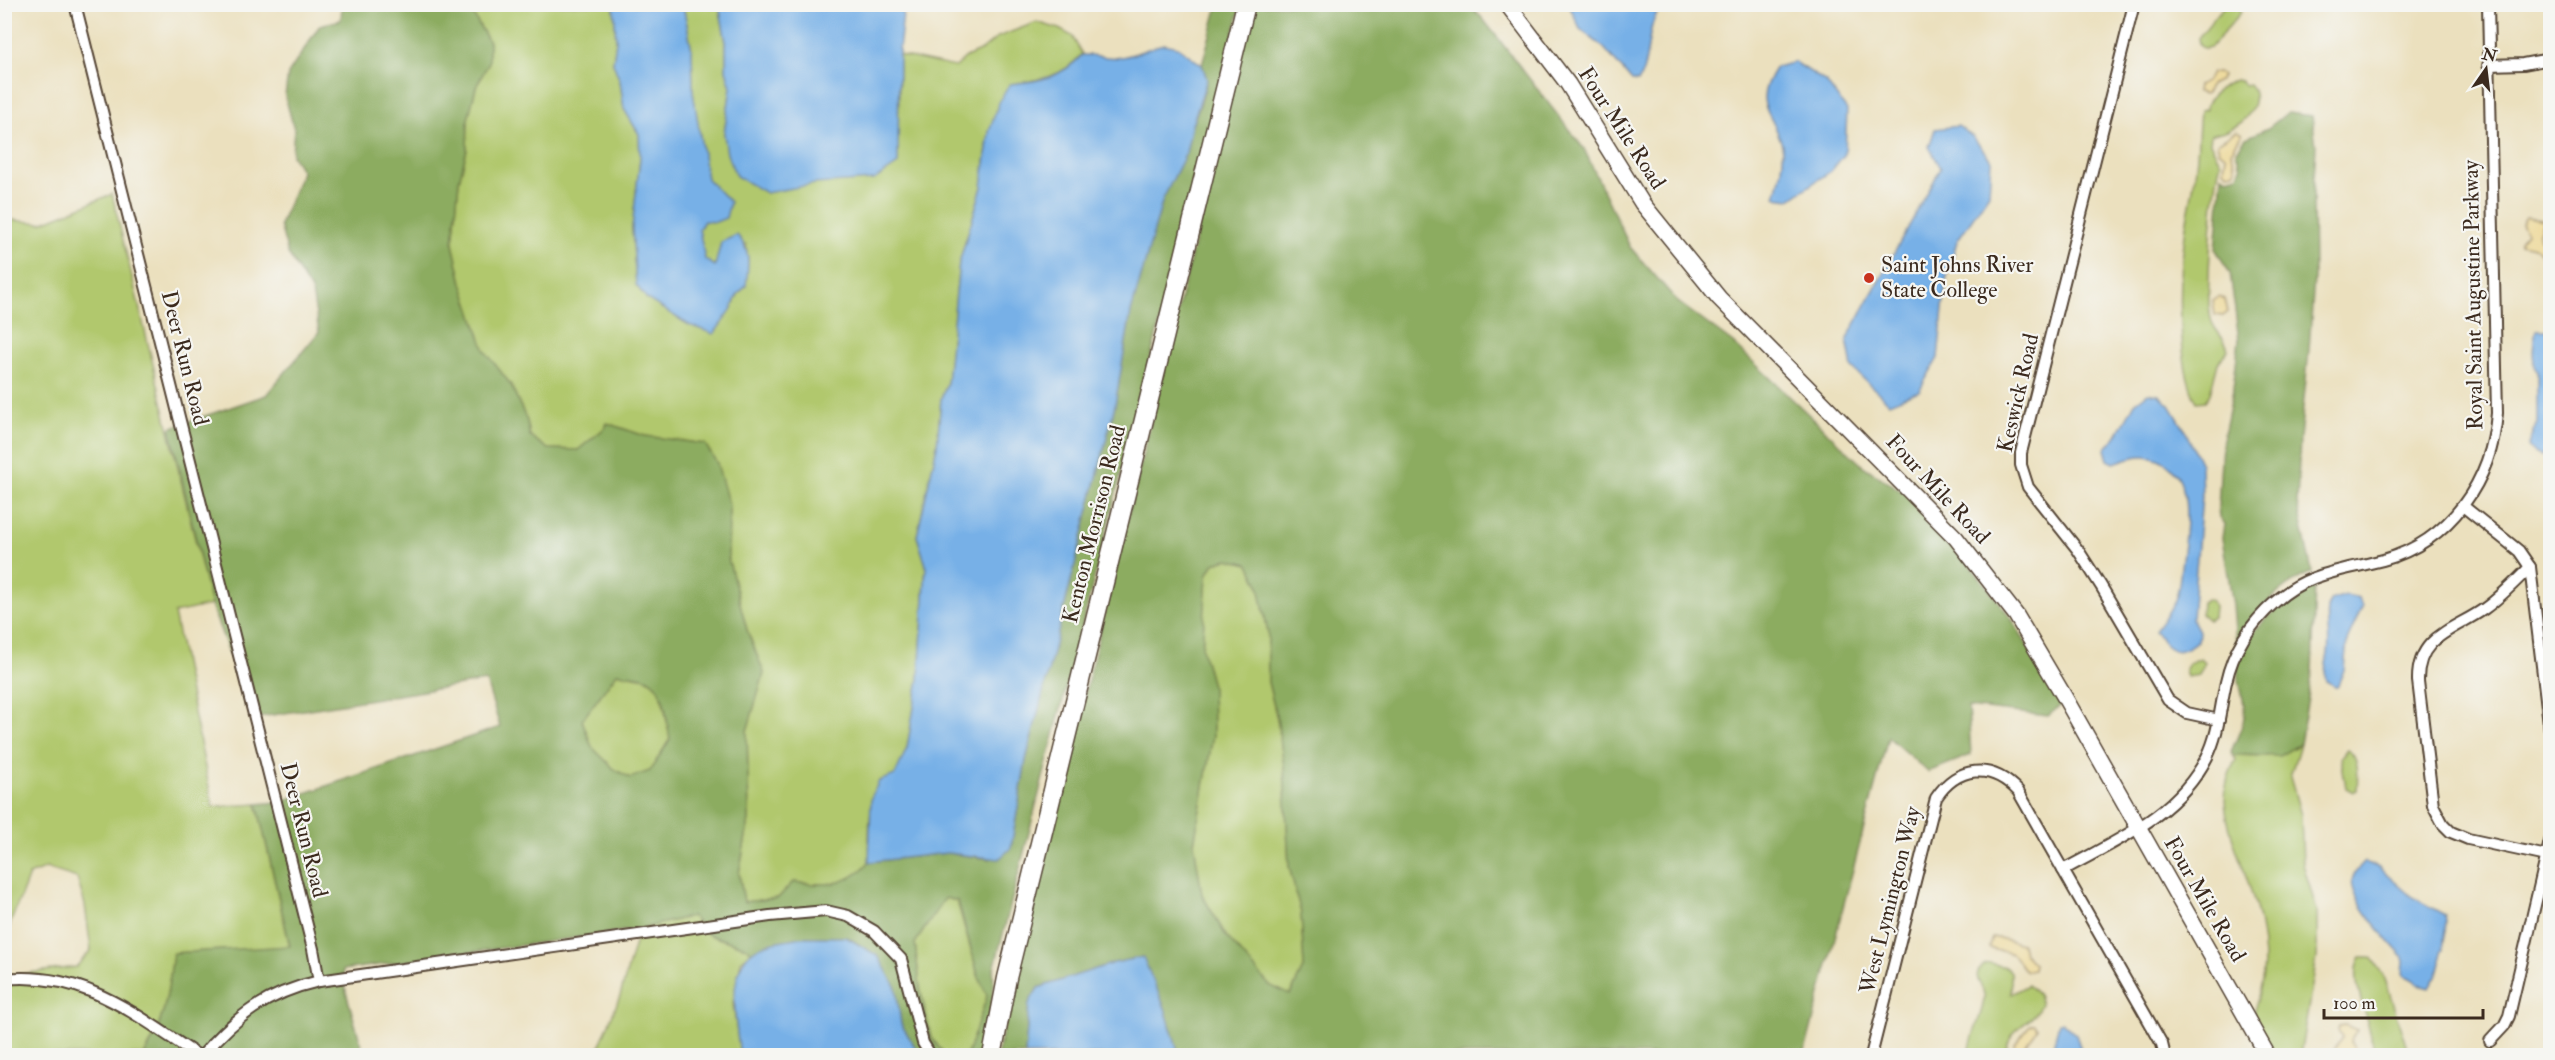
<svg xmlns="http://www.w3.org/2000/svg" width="2555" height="1060" viewBox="0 0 2555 1060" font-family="'IM FELL Double Pica',serif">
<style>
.green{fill:#b1c86d;stroke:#767946;stroke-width:1.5}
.forest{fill:#8cac60;stroke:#646b3f;stroke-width:1.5;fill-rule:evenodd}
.sand{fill:#eeda9e;stroke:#94825e;stroke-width:1.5}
.water{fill:#77b0e7;stroke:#596d82;stroke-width:1.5}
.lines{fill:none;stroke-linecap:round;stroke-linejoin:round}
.street-casing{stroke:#554536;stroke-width:14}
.secondary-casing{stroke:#554536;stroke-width:18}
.primary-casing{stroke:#554536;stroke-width:21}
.street{stroke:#fff;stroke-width:10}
.secondary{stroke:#fff;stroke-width:15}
.primary{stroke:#fff;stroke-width:18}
.poi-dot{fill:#c8321e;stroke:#f6f6f2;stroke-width:2}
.labels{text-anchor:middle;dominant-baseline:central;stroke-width:4.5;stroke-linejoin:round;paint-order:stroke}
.street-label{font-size:22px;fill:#3b2a1e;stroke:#f6f6f2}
.poi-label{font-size:22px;fill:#3b2a1e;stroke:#f6f6f2;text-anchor:start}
</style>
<rect width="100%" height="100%" fill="#f6f6f2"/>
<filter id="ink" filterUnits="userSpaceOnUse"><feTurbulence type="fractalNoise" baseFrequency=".0167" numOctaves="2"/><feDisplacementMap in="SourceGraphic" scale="12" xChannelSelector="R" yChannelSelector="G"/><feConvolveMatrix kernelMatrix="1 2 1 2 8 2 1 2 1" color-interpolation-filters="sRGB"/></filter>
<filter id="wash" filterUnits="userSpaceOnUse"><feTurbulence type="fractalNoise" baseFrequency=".008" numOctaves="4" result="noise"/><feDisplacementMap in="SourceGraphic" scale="24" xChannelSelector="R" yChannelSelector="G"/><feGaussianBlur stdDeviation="1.35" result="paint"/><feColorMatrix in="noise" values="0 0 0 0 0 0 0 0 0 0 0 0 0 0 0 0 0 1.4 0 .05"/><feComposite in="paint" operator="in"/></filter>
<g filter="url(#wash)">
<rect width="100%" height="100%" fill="#ebe0be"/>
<g class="green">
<path d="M473 5H614L616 41 613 63 620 81 624 109 639 134 640 159 632 228 636 285 647 299 689 325 731 310 738 294 746 286 748 259 746 244 715 266 705 260 699 229 704 221 716 222 730 202 707 179 693 92 692 50 683 5H719L726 42V70L731 87 724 134 766 193 898 164 899 55 955 67 966 57 982 50 998 37 1037 22 1059 29 1072 36 1082 54C1061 78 1040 80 1010 84L989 132 982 187 959 263 947 383 941 399 937 446 917 536 926 565 919 679 907 748 895 776 879 781C871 800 869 818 869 839 869 845 871 856 869 862 859 888 814 885 793 882L778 898 744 902 739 873 749 820 747 731 764 673 747 630 728 558 729 506 704 444 645 436 607 423 606 427 578 450 548 449 530 436 527 421 511 385 484 351 462 283 453 244 459 181 467 149 468 119 476 87 489 62V42L471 11Z"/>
<polygon points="2225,5 2238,5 2241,11 2238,16 2211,47 2203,48 2199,45 2198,38"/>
<path d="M2235 80 2241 81 2245 85 2249 84C2263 100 2247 122 2230 129 2224 132 2217 132 2211 135L2210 143 2221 163C2213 182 2204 305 2212 322 2216 333 2226 338 2228 350L2218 363 2210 394 2205 401 2197 402C2176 366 2179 276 2185 234 2187 214 2193 195 2195 175 2198 154 2198 132 2200 111L2206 110C2206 97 2223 85 2235 80Z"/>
<path d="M112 194 211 605 174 613 213 807 257 804 290 947 173 953C168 992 165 1022 144 1055H5V976L76 967 91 950 85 905 77 878 46 868 29 875 5 937 4 219 41 223Z"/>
<polygon points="1227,559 1249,564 1259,585 1268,633 1268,682 1277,718 1284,766 1289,866 1301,913 1304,966 1290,995 1269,985 1226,936 1202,895 1194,843 1213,735 1212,686 1202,649 1207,575 1214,563"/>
<polygon points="2207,599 2212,601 2214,606 2213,617 2208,620 2201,614 2202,602"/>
<polygon points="2201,658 2205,662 2199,675 2187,677 2185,671 2189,663"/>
<polygon points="617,673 646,678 658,686 664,706 670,739 650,771 630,778 614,769 592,748 582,720"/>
<path d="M2300 744 2290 777 2301 815 2303 864 2317 911V957L2300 1055H2274L2252 1017C2258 997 2264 979 2264 958 2263 937 2258 912 2251 891 2239 850 2209 802 2236 760L2233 755 2266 756Z"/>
<path d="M2347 749C2360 755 2358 777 2357 790L2353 792 2346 788 2341 757Z"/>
<polygon points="945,898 957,901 978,975 988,996 967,1055 942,1054 931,1037 920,988 915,943"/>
<polygon points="692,916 709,935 746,947 752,952 741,961 733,1003 740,1055 594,1056 597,1052 620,996 639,929"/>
<path d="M2361 957H2371L2385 978 2409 1055H2374C2374 1027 2346 980 2361 957Z"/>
<path d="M1989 963 2006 967 2011 972V994L2028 985 2038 995 2041 1004C2030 1029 2011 1021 2005 1055H1969C1970 1036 1986 1008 1984 995 1983 983 1970 978 1983 965Z"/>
</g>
<g class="forest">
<path d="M342 5H473L471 11 489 42V62L476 87 468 119 467 149 459 181 453 244 462 283 485 351 511 385 527 421 530 436 548 449 578 450 606 427V423L645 436 705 444 717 463 729 506 728 558 747 630 764 673 747 731 749 820 739 873 744 902 778 898 793 882C824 886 848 887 869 862L947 853 990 859 1011 848 1026 760 1115 405 1131 312 1163 199 1186 153 1191 128 1202 99 1207 79 1202 65 1218 5H1241L993 973 994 985 984 1055H967L987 996 978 975 958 901 945 898 915 943 920 988 931 1037 945 1055H920L901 1024 896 988 878 956 847 937H802L769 943 752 952 746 947 709 935 692 916 639 929 343 970 346 992 364 1055 144 1056C165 1022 168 992 173 953L290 946 257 804 279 802 500 727 486 681 254 718 211 605 170 428 266 395 319 332 312 292 288 254 280 225 302 172 292 155 294 129 285 96 288 74 320 25 341 20ZM617 673C626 675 637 675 646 678 667 687 666 720 670 739L650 771 630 778 614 769 592 747 582 720Z"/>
<path d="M1252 5H1469L1483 19 1584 149 1630 247 1678 302 1733 343 1863 466 1906 494 1952 542 2011 618 2062 704 2048 716 1968 707 1971 755 1928 772 1888 737 1804 1055H1179L1165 1008 1142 957 1114 963 1038 988 1029 1003 1025 1055 997 1056ZM1227 559 1249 564 1259 585 1268 633V682L1277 718 1284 766 1289 866 1301 913 1304 966 1290 995 1269 985 1226 936 1202 895 1194 843 1213 735 1212 686 1202 649 1207 575 1214 563Z"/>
<path d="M2287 113 2312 116 2316 145 2313 195 2314 278 2309 350 2300 438 2297 504 2312 572C2279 586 2255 612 2236 642L2233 605 2222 538 2224 524 2219 517 2218 507 2222 444 2232 396 2239 340 2230 273 2216 250 2222 175 2227 178 2238 175 2241 167 2236 152 2246 138 2268 128Z"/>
<path d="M2315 583 2312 675 2300 744 2279 756 2233 755 2231 752C2235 741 2243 728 2244 717 2247 703 2237 682 2237 666 2239 637 2289 594 2315 583Z"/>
</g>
<g class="sand">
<polygon points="2217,72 2222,75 2220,80 2212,84 2205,94 2197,92 2198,85 2206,82 2211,73"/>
<polygon points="2236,131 2242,134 2231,152 2236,168 2234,172 2227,173 2224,169 2226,156 2219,150 2217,143"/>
<polygon points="2525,217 2541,219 2543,222 2538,235 2540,239 2550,241 2550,256 2544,257 2535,247 2520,244 2519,241 2526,233 2521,223"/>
<polygon points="2219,296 2225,299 2228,312 2223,316 2215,315 2213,300"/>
<path d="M1992 938H1999L2022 944 2024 954 2034 964 2033 969 2025 971C2020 967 2018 959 2013 955 2006 949 1996 953 1989 947Z"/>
<path d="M2034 1024 2037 1028C2035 1038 2024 1041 2024 1052L2032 1055H2017L2015 1044 2030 1025Z"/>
<polygon points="2345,1025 2357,1030 2350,1042 2355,1049 2354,1054 2336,1055 2333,1052 2342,1037 2338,1030 2339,1026"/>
</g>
<g class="water">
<path d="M614 5H683L692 50 693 92 707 179 730 202 726 218 716 222 704 221 699 229 705 259 715 266 721 242 737 235C752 250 748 267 746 286L738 294 731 310 714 334 689 325 647 299 636 285 632 228 640 159 639 134 624 109 620 81 613 63 616 41Z"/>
<polygon points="719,5 904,5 899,50 898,164 874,180 815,184 766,193 736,176 727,154 724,134 731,87 726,70 726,42"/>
<path d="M1569 5H1663C1644 25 1652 59 1638 82L1632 81 1604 48 1580 29Z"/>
<path d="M1164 44 1178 47 1202 65 1207 79 1191 128 1186 153 1163 199 1131 312 1115 405 1026 760 1011 848 999 859 947 853 869 862 871 798 879 781 895 775 907 748 919 679 926 565 917 536 937 446 941 399 947 383 959 263 982 187 989 132 999 102 1010 84C1040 81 1061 78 1082 55 1096 54 1108 59 1121 57 1134 56 1149 47 1164 44Z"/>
<path d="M1795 62 1826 82 1847 110 1845 154 1831 171 1790 199 1775 197C1779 182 1786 161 1782 145 1773 110 1750 107 1776 67Z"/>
<polygon points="1958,126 1973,137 1991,160 1989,194 1957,241 1946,280 1938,358 1919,391 1889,403 1852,368 1847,339 1941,168 1929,147 1935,129"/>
<path d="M2536 330H2550V445L2541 456 2532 452 2528 447 2537 424V371C2531 360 2533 342 2536 330Z"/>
<path d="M2148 393 2159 395 2170 405 2184 428 2201 465 2202 497 2192 618 2199 631 2198 641C2185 649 2177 657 2164 643 2160 639 2159 634 2155 631 2162 621 2170 611 2175 600 2180 588 2180 572 2182 559 2187 523 2196 461 2145 456 2133 455 2124 460 2114 463L2108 460 2105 449 2116 437 2135 403Z"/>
<path d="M2346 595 2359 598 2362 607 2347 641 2344 670 2337 687 2326 681C2323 671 2327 662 2328 653 2331 636 2324 616 2330 600Z"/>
<path d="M2365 862 2379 868 2412 897 2445 915C2449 928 2440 940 2443 950L2441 952C2443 969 2435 976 2429 988 2418 985 2413 978 2403 975L2404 961 2402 956C2389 942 2346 896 2353 877 2355 871 2361 867 2365 862Z"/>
<path d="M802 937H846L878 956 896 988 901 1024 920 1055H740C736 1026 725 970 754 950 768 941 786 940 802 937Z"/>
<polygon points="1143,957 1165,1008 1179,1055 1025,1055 1029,1003 1038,988 1114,963"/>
<polygon points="2062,1022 2076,1035 2083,1055 2051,1055 2059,1023"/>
</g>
</g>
<g filter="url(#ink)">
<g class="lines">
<defs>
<g id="street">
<polyline points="75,4 313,949 319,981 770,916 826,911 848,916 874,931 901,959 923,1043 931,1056"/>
<polyline points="2134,4 2021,453 2021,465 2028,487 2078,550 2101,586 2168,700 2187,713 2219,720"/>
<polyline points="2488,65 2523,64 2550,59"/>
<polyline points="2463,506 2519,551 2530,567 2550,732"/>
<path d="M2530 567C2515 582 2501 597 2484 609 2454 630 2417 636 2418 681L2433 805 2443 824 2451 832 2468 839 2547 856"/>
<path d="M2063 870C2117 840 2178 815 2207 757 2219 733 2220 708 2226 682 2233 651 2251 623 2275 602 2308 572 2342 571 2383 560 2451 541 2492 480 2497 413L2488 4"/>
<path d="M4 979C86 971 135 1015 199 1056"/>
<polyline points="2490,1041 2504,1026 2509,1016 2550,841"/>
<path d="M202 1056C236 1016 267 993 319 981"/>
<path d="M1871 1056 1936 798C1957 766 1991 762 2018 791L2162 1044 2165 1056"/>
</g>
<polyline id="secondary" points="1507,4 1568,84 1642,203 1719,298 1956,538 2016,615 2064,696 2268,1056"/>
<polyline id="primary" points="992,1056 1007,978 1246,4"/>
</defs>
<use href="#street" class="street-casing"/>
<use href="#secondary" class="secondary-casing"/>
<use href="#primary" class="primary-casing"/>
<use href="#street" class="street"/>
<use href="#secondary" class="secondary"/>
<use href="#primary" class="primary"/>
</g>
</g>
<circle class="poi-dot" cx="1869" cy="278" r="6"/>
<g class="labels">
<g class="street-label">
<text transform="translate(1622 128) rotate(57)">Four Mile Road</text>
<text transform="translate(2473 295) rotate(-91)">Royal Saint Augustine Parkway</text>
<text transform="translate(185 358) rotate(76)">Deer Run Road</text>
<text transform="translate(2018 393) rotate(-77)">Keswick Road</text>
<text transform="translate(1938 489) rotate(47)">Four Mile Road</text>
<text transform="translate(1094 524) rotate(-76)">Kenton Morrison Road</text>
<text transform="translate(304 830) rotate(76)">Deer Run Road</text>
<text transform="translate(2205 899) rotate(60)">Four Mile Road</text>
<text transform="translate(1890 900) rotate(-76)">West Lymington Way</text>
</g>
<g class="poi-label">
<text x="1881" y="265">Saint Johns River<tspan x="1881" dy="25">State College</tspan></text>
</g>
</g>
<rect width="2555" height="1060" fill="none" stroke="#f6f6f2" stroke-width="24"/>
<g transform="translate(2486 69) rotate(14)" stroke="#f6f6f2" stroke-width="4.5" paint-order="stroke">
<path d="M0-4.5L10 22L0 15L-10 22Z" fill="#3b2a1e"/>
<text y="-9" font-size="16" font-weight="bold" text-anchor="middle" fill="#3b2a1e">N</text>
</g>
<path d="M2324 1009v9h159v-9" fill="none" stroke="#3b2a1e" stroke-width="3"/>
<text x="2333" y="1009" font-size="18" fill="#3b2a1e" stroke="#f6f6f2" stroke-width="4.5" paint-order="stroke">100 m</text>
</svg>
